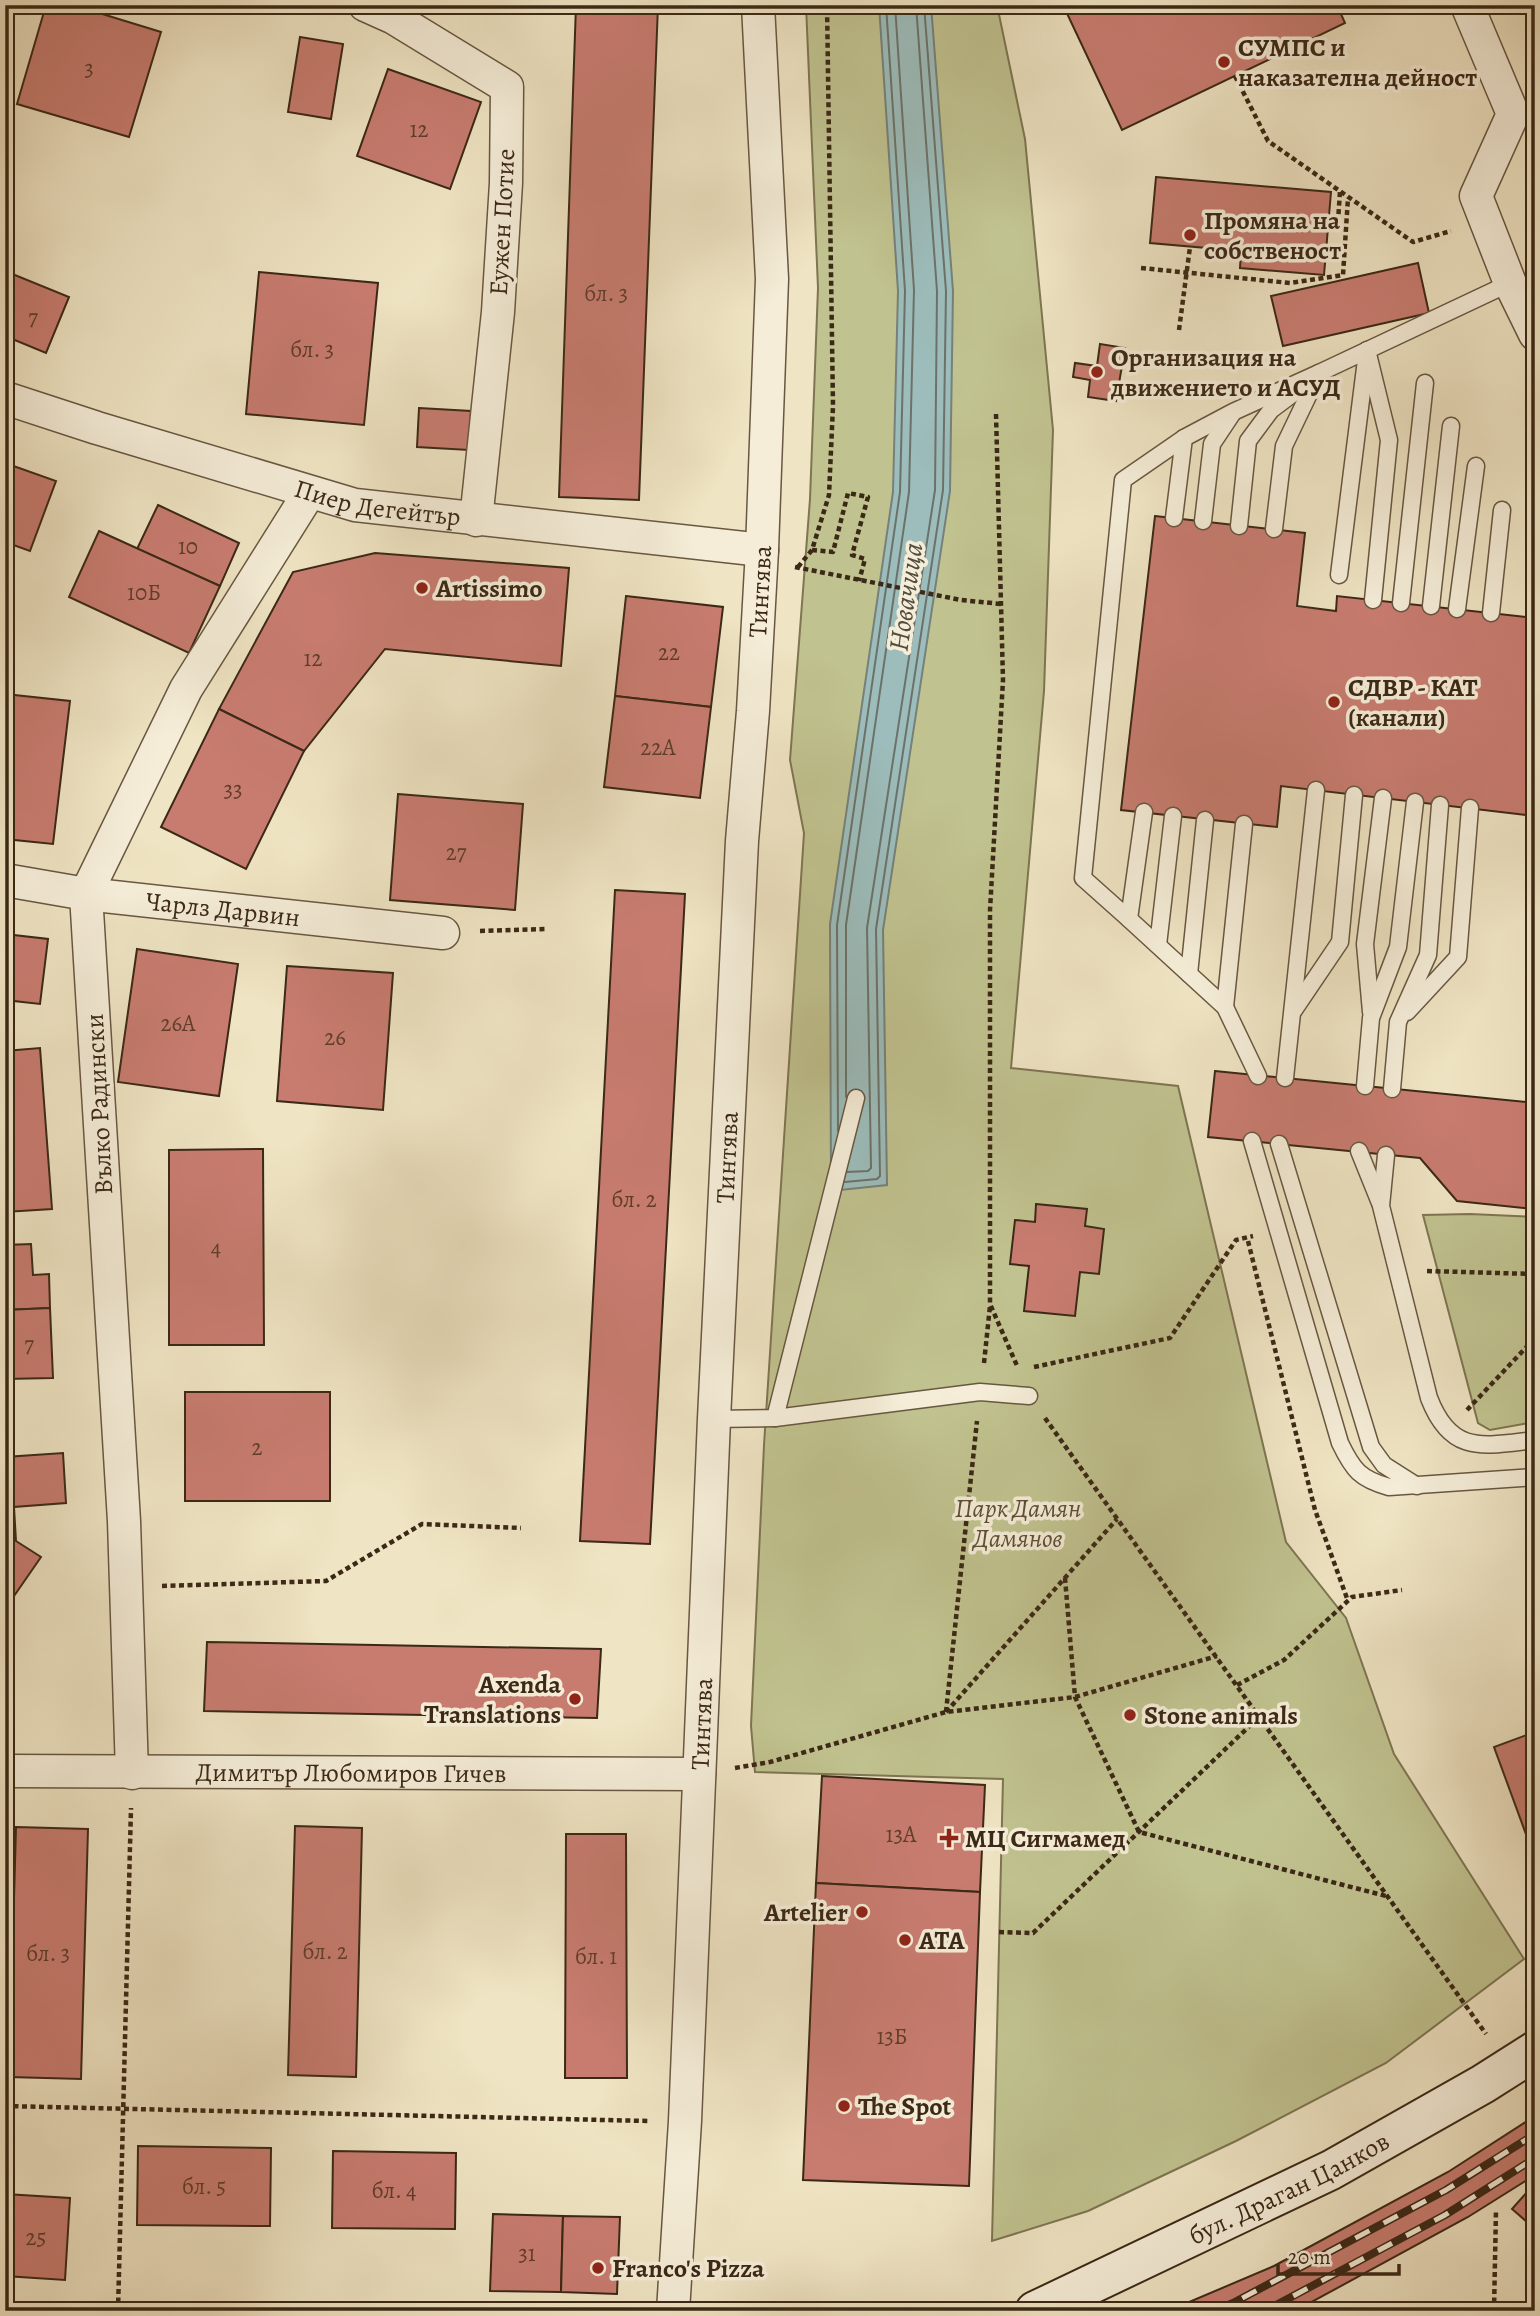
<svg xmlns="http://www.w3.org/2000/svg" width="1540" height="2316" viewBox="0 0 1540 2316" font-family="Alegreya,serif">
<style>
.green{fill:#c0c28f;stroke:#7e7552;stroke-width:2}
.water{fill:#9cbdbc;stroke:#75817a;stroke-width:2}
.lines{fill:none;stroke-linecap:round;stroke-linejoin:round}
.shore{stroke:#6c7269;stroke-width:2}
.building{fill:#c87c70;stroke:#3b2816;stroke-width:2}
.lane-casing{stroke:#685741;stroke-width:19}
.street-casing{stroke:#685741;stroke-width:35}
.secondary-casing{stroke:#3b2816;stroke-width:42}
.path{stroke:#3b2816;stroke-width:4.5;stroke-dasharray:5 3.5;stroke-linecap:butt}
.lane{stroke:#f5edd8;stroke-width:16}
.street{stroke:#f5edd8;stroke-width:32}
.secondary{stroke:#f5edd8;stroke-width:38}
.rail-casing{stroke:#3b2816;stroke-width:8}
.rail{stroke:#f5edd8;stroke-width:5;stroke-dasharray:16;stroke-linecap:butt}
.poi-dot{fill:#8f2418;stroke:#f5edd8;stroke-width:2.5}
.labels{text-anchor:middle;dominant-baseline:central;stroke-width:7;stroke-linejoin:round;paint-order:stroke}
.number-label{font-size:23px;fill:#5e3d2c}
.poi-label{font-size:26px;font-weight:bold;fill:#3b2816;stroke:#f5edd8;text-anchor:start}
.street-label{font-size:26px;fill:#3b2816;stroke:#f5edd8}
.park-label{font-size:26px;font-style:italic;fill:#5c4e34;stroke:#f5edd8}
.water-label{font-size:28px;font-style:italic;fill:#534d40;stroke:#f5edd8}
</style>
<rect width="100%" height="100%" fill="#efe4c3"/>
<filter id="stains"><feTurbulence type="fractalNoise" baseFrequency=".00286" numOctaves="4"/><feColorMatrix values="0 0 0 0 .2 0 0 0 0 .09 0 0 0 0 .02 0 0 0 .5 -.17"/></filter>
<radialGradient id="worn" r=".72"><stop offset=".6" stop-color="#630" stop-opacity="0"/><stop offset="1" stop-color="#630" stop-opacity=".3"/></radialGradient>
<g class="green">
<polygon points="806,5 997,5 1025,139 1053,430 1044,691 1011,1068 1178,1086 1286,1542 1346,1618 1394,1754 1524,1959 1386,2063 1236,2141 1088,2211 992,2241 1003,1779 755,1772 751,1726 764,1445 804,833 790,760 810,499 818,288"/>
<polygon points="1470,1214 1535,1217 1535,1422 1490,1430 1478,1423 1423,1215"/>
</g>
<polygon class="water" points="879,5 931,5 953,291 950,491 883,930 887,1185 831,1191 830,924 893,492 898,291"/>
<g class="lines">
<g class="shore">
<polyline points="846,1097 846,925 909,492 914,290 895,5"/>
<polyline points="838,1131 837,925 900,492 905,291 886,5"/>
<polyline points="847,1172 868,1171 871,1168 867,928 935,490 937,291 916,5"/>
<polyline points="845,1182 877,1179 880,1176 876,929 943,490 946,291 924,5"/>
</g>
</g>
<g class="building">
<polygon points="46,5 73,5 161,32 129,137 17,104"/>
<polygon points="576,5 658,5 639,500 559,497"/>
<polygon points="1063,5 1337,5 1345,23 1122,130"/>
<polygon points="300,37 343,44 331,119 288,112"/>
<polygon points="388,69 481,102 450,189 357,156"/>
<polygon points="1156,177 1331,192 1324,275 1240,268 1241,251 1150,243"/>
<polygon points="1418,263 1429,313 1283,346 1271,296"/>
<polygon points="5,271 69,297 46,353 5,336"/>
<polygon points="259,272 378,283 364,425 246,414"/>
<polygon points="1100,344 1125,348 1116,401 1088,397 1090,380 1073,377 1075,363 1097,366"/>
<polygon points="419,408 471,411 469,450 417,447"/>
<polygon points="5,463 56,481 30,551 5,542"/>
<polygon points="158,505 239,543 220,586 137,549"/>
<polygon points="1155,516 1305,533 1297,606 1336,611 1337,596 1535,618 1535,816 1281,786 1277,827 1121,810"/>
<polygon points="99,531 220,586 189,653 69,597"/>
<polygon points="375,553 569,568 561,666 385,649 304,751 219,709 293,572"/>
<polygon points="626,596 723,607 711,707 615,696"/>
<polygon points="5,694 70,701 53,844 5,839"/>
<polygon points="615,696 711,707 700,798 604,787"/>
<polygon points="219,709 304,751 246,869 161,827"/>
<polygon points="398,794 523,804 515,910 390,900"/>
<polygon points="615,890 685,894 650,1544 580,1541"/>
<polygon points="5,934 48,939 40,1004 5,1000"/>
<polygon points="137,949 238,964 219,1096 118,1082"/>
<polygon points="287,966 393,973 383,1110 277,1101"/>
<polygon points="40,1048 52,1209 5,1212 5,1051"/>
<polygon points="1215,1071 1535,1103 1533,1209 1457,1201 1420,1158 1208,1137"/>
<polygon points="263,1149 264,1345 169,1345 169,1150"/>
<polygon points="1036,1204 1087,1209 1085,1226 1104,1229 1099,1274 1080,1272 1075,1316 1024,1311 1029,1266 1010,1264 1015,1220 1035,1222"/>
<polygon points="31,1244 33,1275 49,1274 50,1308 5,1310 5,1245"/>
<polygon points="50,1308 53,1378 5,1379 5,1310"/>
<rect x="185" y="1392" width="145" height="109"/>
<polygon points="63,1453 66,1503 14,1507 16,1541 41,1557 5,1609 5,1457"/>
<polygon points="207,1642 601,1649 597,1718 204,1711"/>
<polygon points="1535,1732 1535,1834 1527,1837 1494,1747"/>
<polygon points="822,1776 985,1785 980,1892 816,1883"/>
<polygon points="295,1826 362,1828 356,2077 288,2075"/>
<polygon points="16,1827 88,1829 81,2079 9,2077"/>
<polygon points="566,1834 626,1834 627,2078 565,2078"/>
<polygon points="816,1883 980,1892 969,2186 803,2180"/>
<polygon points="1535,2116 1535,2175 1468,2217 1295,2311 1168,2311 1274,2266 1448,2172"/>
<polygon points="138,2146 271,2148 270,2226 137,2225"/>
<polygon points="333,2151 456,2153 455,2229 332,2228"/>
<polygon points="1535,2183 1535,2229 1512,2209"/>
<polygon points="5,2194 70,2198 65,2280 5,2276"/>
<polygon points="493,2214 563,2216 561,2292 490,2291"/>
<polygon points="563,2216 620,2217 617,2294 561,2292"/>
</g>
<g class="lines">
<defs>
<g id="lane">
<polyline points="1367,350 1389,440 1373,600"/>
<polyline points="1174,518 1184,438 1233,412 1319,373"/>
<polyline points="1203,521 1212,444 1232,414"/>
<polyline points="1239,526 1248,441 1271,410 1295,392"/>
<polyline points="1274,529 1284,446 1319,373 1510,283"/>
<polyline points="1339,575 1366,360"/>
<polyline points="1401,603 1425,383"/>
<polyline points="1431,606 1451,426"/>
<polyline points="1457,609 1476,466"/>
<polyline points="1491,613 1502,510"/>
<polyline points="1144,812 1129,919 1225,1007 1258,1076"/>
<polyline points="1129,919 1083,878 1123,480 1184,438"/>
<polyline points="1158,945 1173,816"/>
<polyline points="1189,974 1205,820"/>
<polyline points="1225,1007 1244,824"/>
<polyline points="1294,1010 1340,942 1354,795"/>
<polyline points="1371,1012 1365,944 1383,798"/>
<polyline points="1407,1012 1458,957 1470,808"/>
<polyline points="1285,1078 1316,790"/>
<polyline points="1365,1086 1371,1018 1398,947 1415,802"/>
<polyline points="1392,1089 1398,1022 1428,955 1440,805"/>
<path d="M1252 1141 1340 1443C1353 1470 1360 1479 1389 1487L1535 1477"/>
<polyline points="1279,1144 1371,1447 1384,1465 1417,1486"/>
<polyline points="1359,1151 1380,1203"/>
<path d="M1386 1155 1381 1206 1429 1398C1451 1455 1482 1446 1535 1440"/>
<polyline points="775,1418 856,1098"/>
<polyline points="714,1419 775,1418 980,1392 1029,1396"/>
</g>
<g id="street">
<polyline points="365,5 394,18 507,87 506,183 498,312 476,520"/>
<polyline points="1467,5 1513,114 1476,196 1510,283 1535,334"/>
<path id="s1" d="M5 398 97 428 355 505 762 550"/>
<path id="s2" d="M5 880 86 894 443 933"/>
<path id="s3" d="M5 1771 699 1774"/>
<polyline points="132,1773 124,1521 86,894 186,689 309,493"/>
<path id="s4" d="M673 2311 685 2121 714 1419 742 841 753 711 762 550 772 279 758 5"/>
</g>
<g id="secondary">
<path id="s5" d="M1035 2311 1331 2170 1483 2084 1535 2051"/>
</g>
</defs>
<use href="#lane" class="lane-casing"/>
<use href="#street" class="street-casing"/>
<use href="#secondary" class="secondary-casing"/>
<g class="path">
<polyline points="1235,76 1268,141 1413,242 1451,231"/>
<polyline points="1329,221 1338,222 1340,191"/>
<polyline points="1141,268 1290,283 1343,275 1348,198"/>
<polyline points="1179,330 1190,247"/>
<polyline points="996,414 1003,680 990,910 990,1304 1018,1368"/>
<polyline points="812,550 833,552 848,493 868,497 852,555 865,559 859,581"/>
<polyline points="795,567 961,600 1001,604"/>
<polyline points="798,567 812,550 829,495 833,406 827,5"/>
<polyline points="480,931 545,929"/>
<polyline points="1248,1241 1315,1510 1348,1601"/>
<polyline points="1427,1271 1534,1274"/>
<polyline points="1535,1274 1532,1280 1535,1292"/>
<polyline points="984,1363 990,1306"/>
<polyline points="1034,1367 1170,1338 1236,1240 1253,1236"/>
<polyline points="1467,1410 1535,1338"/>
<polyline points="1045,1418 1486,2034"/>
<polyline points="1065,1578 1075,1697 1139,1832 1386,1896"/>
<polyline points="162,1586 326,1581 422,1524 521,1528"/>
<polyline points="1237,1685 1284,1660 1352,1597 1402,1590"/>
<polyline points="946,1712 977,1421"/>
<polyline points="946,1712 1117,1519"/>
<polyline points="735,1768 770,1762 946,1712 1075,1697 1217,1656"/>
<polyline points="999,1932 1033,1933 1260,1716"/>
<polyline points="5,2106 648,2121"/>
<polyline points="118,2311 131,1808"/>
<polyline points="1494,2311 1496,2210"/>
</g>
<use href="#lane" class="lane"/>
<use href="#street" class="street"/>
<use href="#secondary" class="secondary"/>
<defs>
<g id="rail">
<polyline points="1213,2311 1233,2303 1446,2190 1535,2134"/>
<polyline points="1265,2311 1445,2215 1535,2158"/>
</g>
</defs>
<use href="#rail" class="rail-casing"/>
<use href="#rail" class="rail"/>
</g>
<g class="poi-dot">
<circle cx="1224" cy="62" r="7"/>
<circle cx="1190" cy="235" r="7"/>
<circle cx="1097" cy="372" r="7"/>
<circle cx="422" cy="588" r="7"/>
<circle cx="1334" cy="702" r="7"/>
<circle cx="575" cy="1699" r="7"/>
<circle cx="1130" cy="1715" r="7"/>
<path d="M945.5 1827.5h7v7h7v7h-7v7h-7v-7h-7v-7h7z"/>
<circle cx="862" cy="1912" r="7"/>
<circle cx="905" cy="1940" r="7"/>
<circle cx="844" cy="2106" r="7"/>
<circle cx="598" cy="2268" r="7"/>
</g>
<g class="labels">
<g class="number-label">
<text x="89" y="68">3</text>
<text x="419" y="129">12</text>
<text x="606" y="293">бл. 3</text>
<text x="33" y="317">7</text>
<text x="312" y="349">бл. 3</text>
<text x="188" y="546">10</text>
<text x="144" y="592">10Б</text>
<text x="669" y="652">22</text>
<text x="313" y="658">12</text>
<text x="658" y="747">22А</text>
<text x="233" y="789">33</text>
<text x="456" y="852">27</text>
<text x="178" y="1023">26А</text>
<text x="335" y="1037">26</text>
<text x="634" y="1199">бл. 2</text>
<text x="216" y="1247">4</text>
<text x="29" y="1344">7</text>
<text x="257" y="1447">2</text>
<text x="901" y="1834">13А</text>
<text x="325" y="1951">бл. 2</text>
<text x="48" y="1953">бл. 3</text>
<text x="596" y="1956">бл. 1</text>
<text x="892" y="2036">13Б</text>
<text x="204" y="2186">бл. 5</text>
<text x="394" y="2190">бл. 4</text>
<text x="36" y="2237">25</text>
<text x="527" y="2253">31</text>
</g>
<g class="poi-label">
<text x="1238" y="47">СУМПС и<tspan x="1238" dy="30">наказателна дейност</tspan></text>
<text x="1204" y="220">Промяна на<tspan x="1204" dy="30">собственост</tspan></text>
<text x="1111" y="357">Организация на<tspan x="1111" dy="30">движението и АСУД</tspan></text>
<text x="436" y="588">Artissimo</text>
<text x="1348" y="687">СДВР - КАТ<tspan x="1348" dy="30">(канали)</tspan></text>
<text x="561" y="1684" text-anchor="end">Axenda<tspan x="561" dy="30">Translations</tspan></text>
<text x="1144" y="1715">Stone animals</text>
<text x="965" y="1838">МЦ Сигмамед</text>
<text x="848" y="1912" text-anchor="end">Artelier</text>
<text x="919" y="1940">ATA</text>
<text x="858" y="2106">The Spot</text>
<text x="612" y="2268">Franco's Pizza</text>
</g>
<g class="street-label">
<text transform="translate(502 222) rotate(-87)">Еужен Потие</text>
<text stroke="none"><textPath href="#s1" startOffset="388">Пиер Дегейтър</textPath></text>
<text stroke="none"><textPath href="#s4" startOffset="1722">Тинтява</textPath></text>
<text stroke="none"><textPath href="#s2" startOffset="220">Чарлз Дарвин</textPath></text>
<text transform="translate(99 1104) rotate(-93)">Вълко Радински</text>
<text stroke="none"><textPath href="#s4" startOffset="1155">Тинтява</textPath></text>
<text stroke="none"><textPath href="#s4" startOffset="588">Тинтява</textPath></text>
<text stroke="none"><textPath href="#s3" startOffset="346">Димитър Любомиров Гичев</textPath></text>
<text stroke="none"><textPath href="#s5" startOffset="282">бул. Драган Цанков</textPath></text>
</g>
<g class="park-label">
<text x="1018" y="1508">Парк Дамян<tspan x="1018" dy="30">Дамянов</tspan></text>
</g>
<g class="water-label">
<text transform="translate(906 597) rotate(-82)">Новачица</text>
</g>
</g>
<rect width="1540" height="2316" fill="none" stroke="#efe4c3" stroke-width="28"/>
<rect x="7" y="7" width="1526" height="2302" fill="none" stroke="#3b2816" stroke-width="3.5"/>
<rect x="14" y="14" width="1512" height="2288" fill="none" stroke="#3b2816" stroke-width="2"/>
<path d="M1278 2264v10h121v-10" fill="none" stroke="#3b2816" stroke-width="3.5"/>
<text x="1288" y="2264" font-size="21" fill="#3b2816" stroke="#f5edd8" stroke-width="5" paint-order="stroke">20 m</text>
<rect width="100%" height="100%" filter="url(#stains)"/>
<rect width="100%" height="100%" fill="url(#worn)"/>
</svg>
